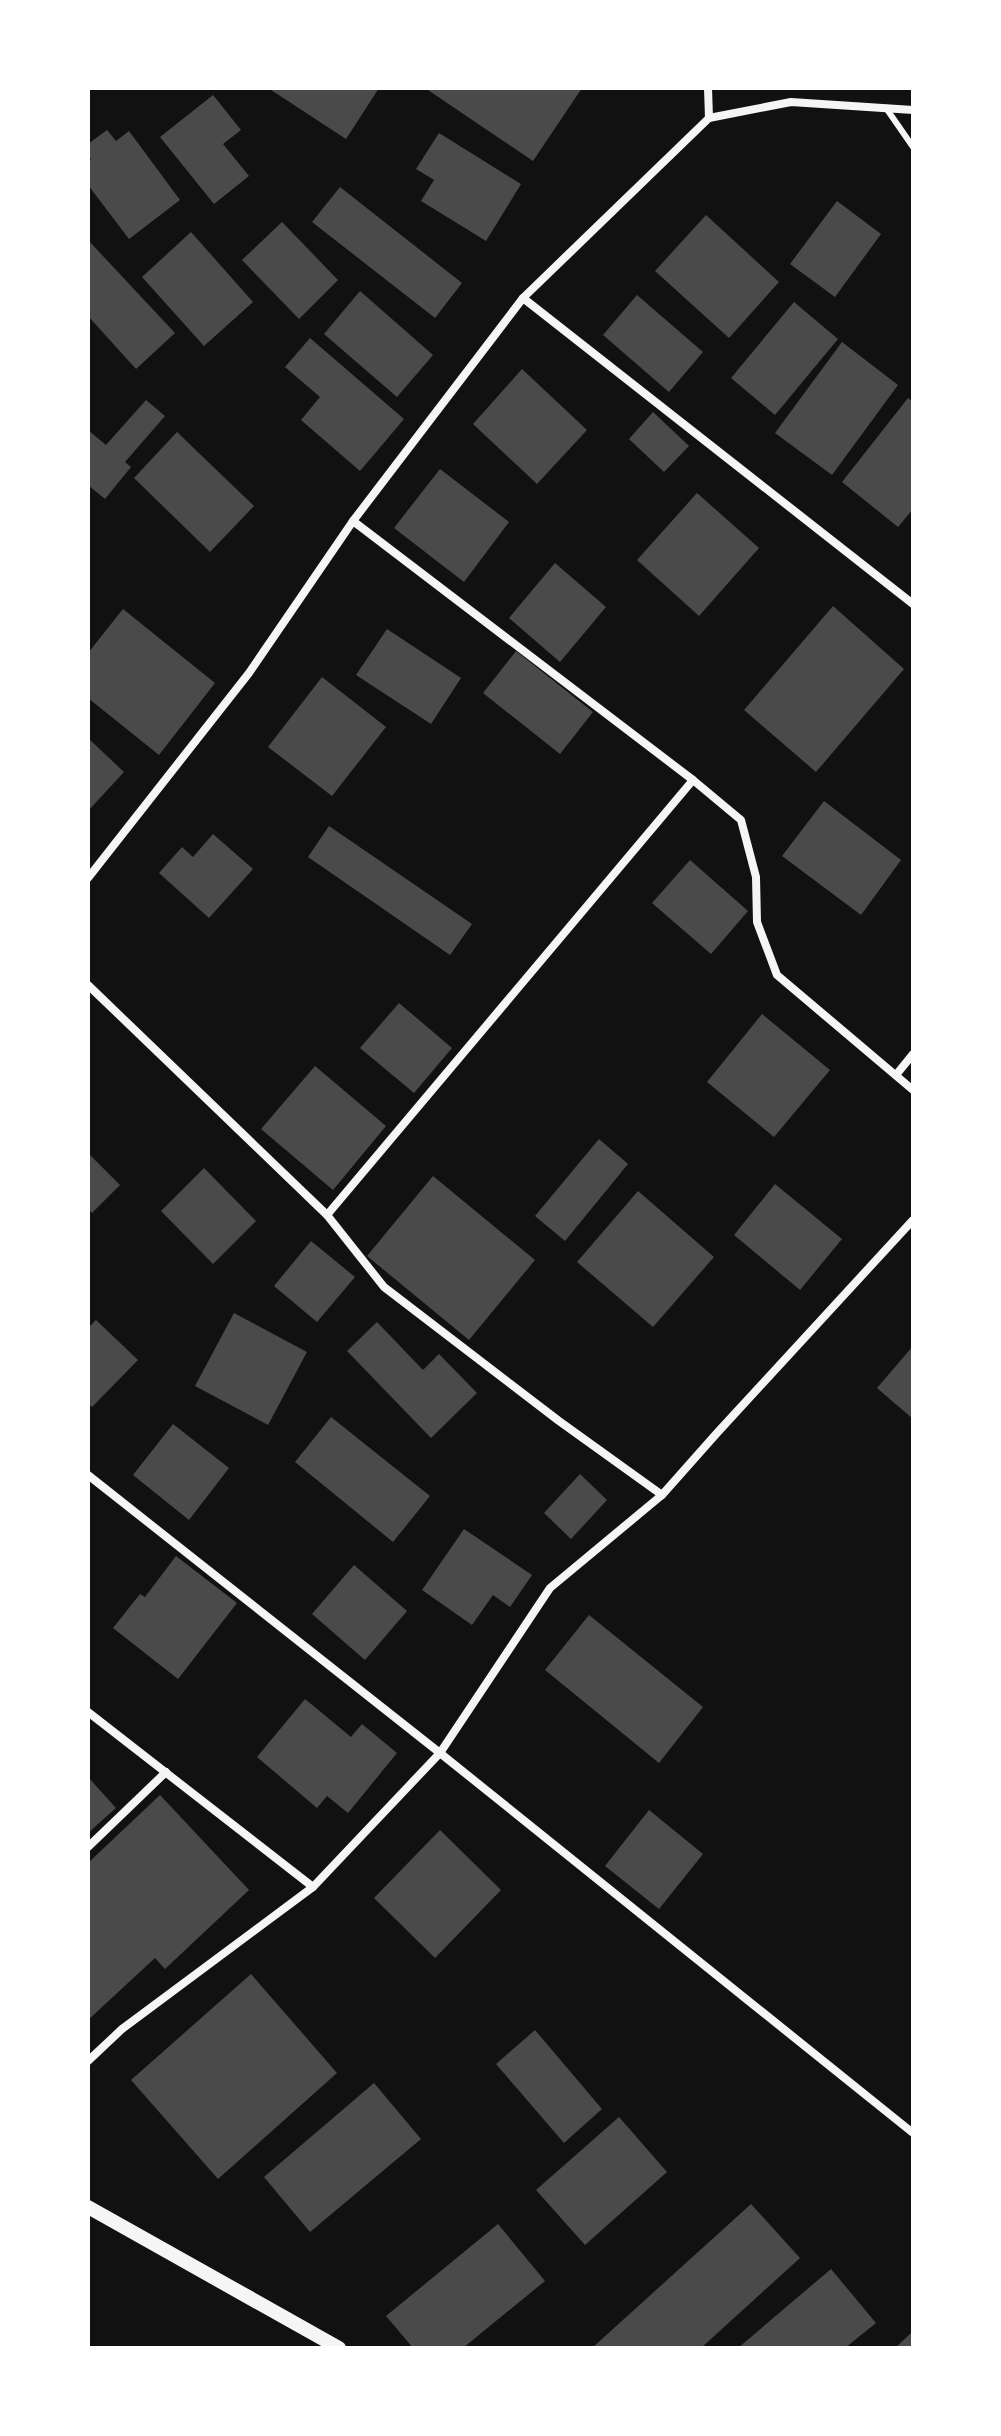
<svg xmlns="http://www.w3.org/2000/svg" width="1001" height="2436" viewBox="0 0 1001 2436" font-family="Jost,sans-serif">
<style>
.building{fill:#4a4a4a}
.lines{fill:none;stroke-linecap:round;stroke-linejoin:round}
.service{stroke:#f5f5f5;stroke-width:6}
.minor{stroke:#f5f5f5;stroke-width:8}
.tertiary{stroke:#f5f5f5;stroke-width:14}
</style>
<rect width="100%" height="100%" fill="#111"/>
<g class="building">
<polygon points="268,88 379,88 346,139"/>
<polygon points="425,88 582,88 533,161"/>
<polygon points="213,95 241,130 223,144 249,176 214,204 160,137"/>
<polygon points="107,130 116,141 129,131 180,200 129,239 88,185 88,162 91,159 88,155 88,144"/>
<polygon points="439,133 521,184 486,241 421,201 434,180 416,169"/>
<polygon points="340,187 462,283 435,318 312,222"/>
<polygon points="837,201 881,234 835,297 790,264"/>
<polygon points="706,215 779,282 729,338 655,271"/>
<polygon points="282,222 338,280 299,319 242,260"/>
<polygon points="191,232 253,302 204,346 142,277"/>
<polygon points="88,240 175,333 136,369 88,316"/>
<polygon points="360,291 433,355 397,397 324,334"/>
<polygon points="637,295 703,352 669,392 603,335"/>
<polygon points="794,302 838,339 775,415 731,378"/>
<polygon points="310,338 404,419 360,471 301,420 320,397 285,367"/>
<polygon points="842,342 898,385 832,475 775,433"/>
<polygon points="522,369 587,430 537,484 473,424"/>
<polygon points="908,398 913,402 913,509 898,527 842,482"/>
<polygon points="146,400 165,416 125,462 131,467 105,499 88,485 88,430 106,445"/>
<polygon points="653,412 689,446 664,472 629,439"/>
<polygon points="177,432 254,506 210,552 134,478"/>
<polygon points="440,469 509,522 464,582 394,528"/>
<polygon points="697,493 759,548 699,616 637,560"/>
<polygon points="555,563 606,607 560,662 509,618"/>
<polygon points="833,606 904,669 816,772 744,710"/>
<polygon points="123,609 215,683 159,755 88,698 88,653"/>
<polygon points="387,629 461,678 431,724 356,675"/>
<polygon points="516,651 593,712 560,754 483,693"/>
<polygon points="322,677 386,727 332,796 268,747"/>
<polygon points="88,738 124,772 88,811"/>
<polygon points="824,801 901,860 861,915 782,856"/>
<polygon points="329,826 472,924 450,955 308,857"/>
<polygon points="213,834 253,869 209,918 159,873 182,847 193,857"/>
<polygon points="690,860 748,911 711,954 652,903"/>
<polygon points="399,1003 452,1048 414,1093 360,1048"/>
<polygon points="762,1014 830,1070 774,1137 707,1082"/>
<polygon points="315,1066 386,1126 333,1190 261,1129"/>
<polygon points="599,1139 628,1164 565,1241 535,1216"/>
<polygon points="88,1153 120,1185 92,1213 88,1208"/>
<polygon points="204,1168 256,1221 213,1264 161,1211"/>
<polygon points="433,1176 535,1260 469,1340 367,1256"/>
<polygon points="775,1184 842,1239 800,1290 734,1235"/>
<polygon points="638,1191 714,1257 653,1327 577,1262"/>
<polygon points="311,1241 355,1277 317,1322 274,1286"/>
<polygon points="234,1313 307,1352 268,1425 195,1386"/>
<polygon points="96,1320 138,1360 92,1407 88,1403 88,1328"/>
<polygon points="377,1322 423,1370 439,1354 477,1393 431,1438 347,1351"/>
<polygon points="913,1346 913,1419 877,1388"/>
<polygon points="331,1417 430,1496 393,1542 295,1462"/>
<polygon points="173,1424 229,1468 189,1520 133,1475"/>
<polygon points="580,1474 607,1500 571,1539 544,1513"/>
<polygon points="464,1529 532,1575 510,1607 493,1595 472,1625 422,1590"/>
<polygon points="176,1556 237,1603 178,1679 113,1628 140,1594 145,1597"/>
<polygon points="354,1565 407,1611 365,1660 312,1614"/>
<polygon points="589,1615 703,1707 659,1763 545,1670"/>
<polygon points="305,1699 351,1737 362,1724 397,1753 348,1813 327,1796 317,1808 257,1757"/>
<polygon points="88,1777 116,1808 88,1833"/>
<polygon points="160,1795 249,1890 165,1969 155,1958 88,2020 88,1863"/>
<polygon points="649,1810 703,1854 659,1909 605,1866"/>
<polygon points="440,1830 501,1890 435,1958 374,1898"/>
<polygon points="251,1974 337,2073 218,2179 131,2080"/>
<polygon points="535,2030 602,2109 564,2143 496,2064"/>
<polygon points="374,2083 421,2139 310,2232 264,2177"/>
<polygon points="619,2117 667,2172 585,2245 536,2190"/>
<polygon points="751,2204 800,2258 701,2348 592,2348"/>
<polygon points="498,2224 545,2281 463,2348 413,2348 386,2316"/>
<polygon points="831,2269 876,2323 845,2348 738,2348"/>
<polygon points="911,2333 913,2336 913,2348 895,2348"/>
</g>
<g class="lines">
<polyline class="service" points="886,108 913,147"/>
<g class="minor">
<polyline points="708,88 709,118"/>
<polyline points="523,298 913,604"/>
<polyline points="353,521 693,780 741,820 756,877 757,922 777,975 913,1090"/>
<polyline points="88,878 249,673 353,521 523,298 709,118 791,102 913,110"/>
<polyline points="88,985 327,1215 384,1287 559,1421 662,1495"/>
<polyline points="896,1075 913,1054"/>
<polyline points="327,1215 693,780"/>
<polyline points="88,1475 440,1753 913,2133"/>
<polyline points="88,1712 313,1887"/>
<polyline points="88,1847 166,1772"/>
<polyline points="88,2061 122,2029 313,1887 440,1753 550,1588 662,1495 717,1433 913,1220"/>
</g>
<polyline class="tertiary" points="88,2207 339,2348"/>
</g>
<rect width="1001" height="2436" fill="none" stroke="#ffffff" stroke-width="180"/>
</svg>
